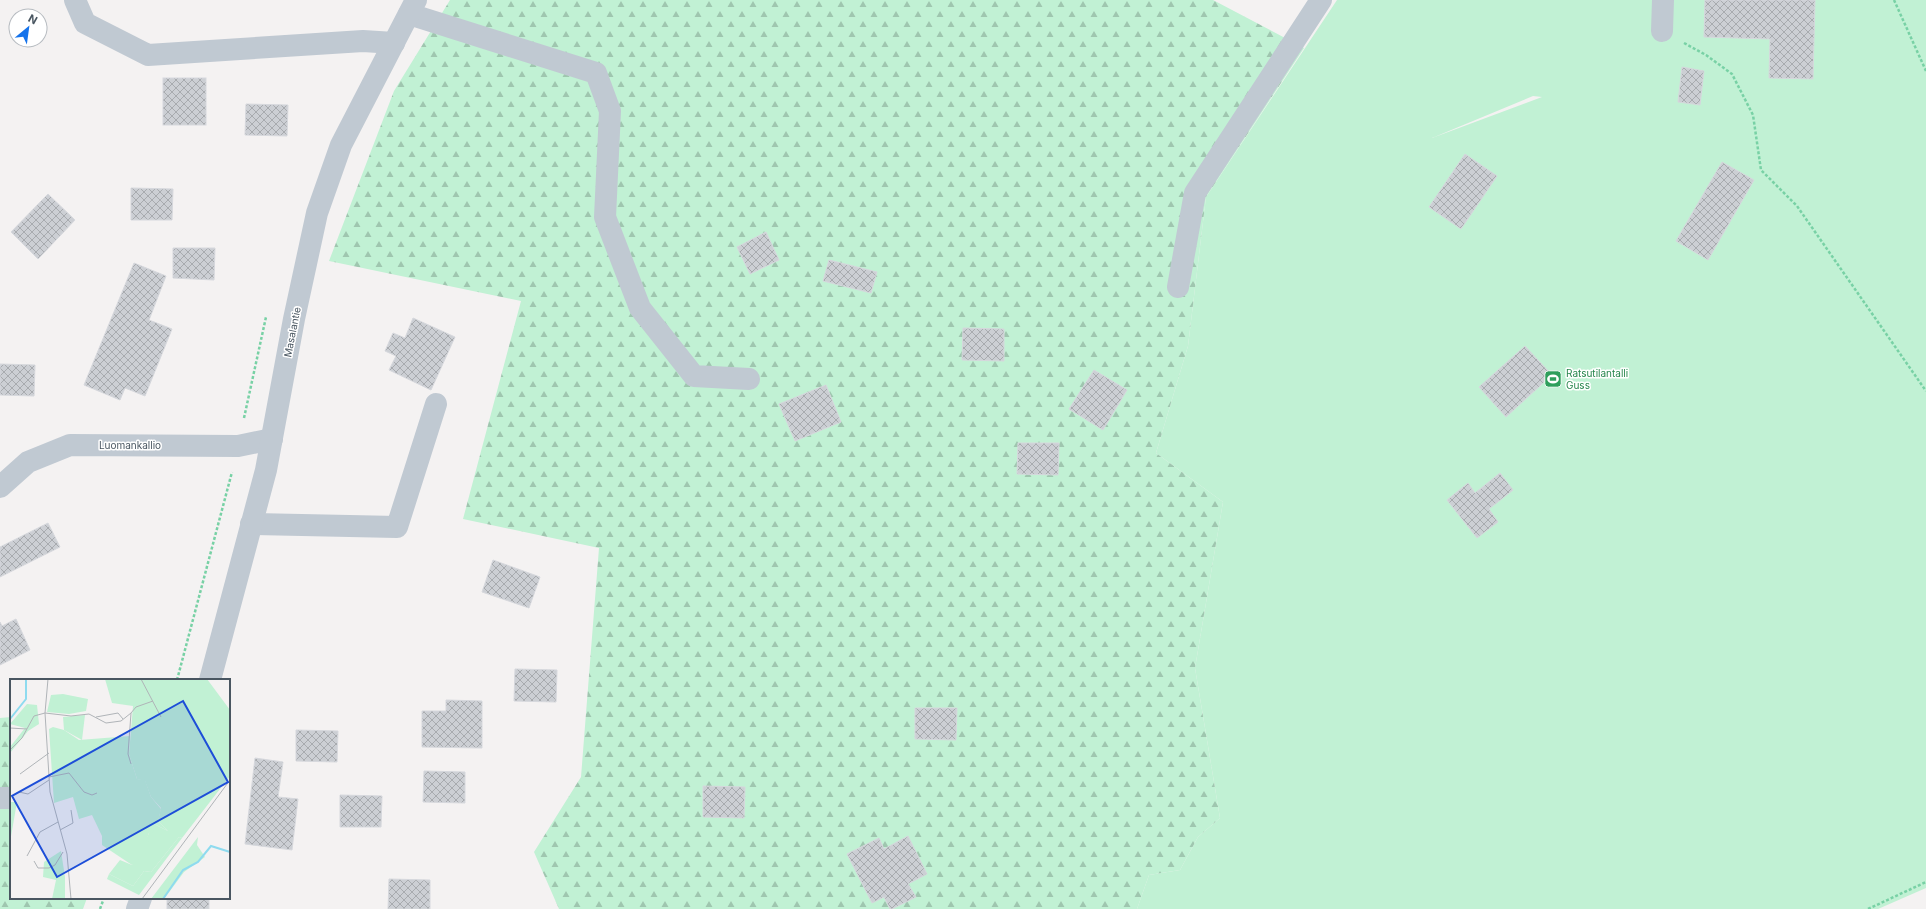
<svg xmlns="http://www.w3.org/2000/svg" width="1926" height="909" viewBox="0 0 1926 909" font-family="Inter,sans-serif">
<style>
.green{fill:#c1f1d4;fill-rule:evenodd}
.forest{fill:url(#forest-firs)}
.building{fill:url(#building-cross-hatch);stroke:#d6d8dd}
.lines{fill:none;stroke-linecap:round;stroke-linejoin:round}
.path{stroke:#78d1a5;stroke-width:2.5;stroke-dasharray:3 2;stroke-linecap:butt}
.minor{stroke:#c0c9d2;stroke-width:22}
.labels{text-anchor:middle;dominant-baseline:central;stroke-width:3;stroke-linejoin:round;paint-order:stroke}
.street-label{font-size:10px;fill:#495661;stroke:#fff}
.leisure-label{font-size:10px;fill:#27864d;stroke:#fff;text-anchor:start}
.inset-river{fill:none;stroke:#8edbef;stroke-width:2}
.inset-road{fill:none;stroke:#b0b4b8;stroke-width:1}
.view{fill:#1d4ed8;fill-opacity:0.15;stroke:#1d4ed8;stroke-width:2}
.inset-edge{fill:none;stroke:#495661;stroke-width:2}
</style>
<defs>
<pattern id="forest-firs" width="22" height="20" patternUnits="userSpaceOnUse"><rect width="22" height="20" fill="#c1f1d4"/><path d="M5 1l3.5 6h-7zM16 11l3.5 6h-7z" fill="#9fc6af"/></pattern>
<pattern id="building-cross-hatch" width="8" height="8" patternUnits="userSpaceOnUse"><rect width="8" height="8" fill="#cccfd4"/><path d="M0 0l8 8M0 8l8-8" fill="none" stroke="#a8abaf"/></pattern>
</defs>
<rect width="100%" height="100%" fill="#f4f2f2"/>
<path class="green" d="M1337 0H1926V888L1878 909H1137L1149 875 1180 870 1198 837 1220 818 1195 668 1223 502 1156 453 1188 346 1206 197ZM1533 96 1542 97 1432 138Z"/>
<g class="forest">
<polygon points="450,0 1213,0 1304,48 1206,197 1188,346 1156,453 1223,502 1195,668 1220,818 1198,837 1180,870 1149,875 1137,909 559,909 534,852 581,777 599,548 463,519 521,301 329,261 394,91"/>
<polygon points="11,717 11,898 87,898 83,909 0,909 0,718"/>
</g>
<g class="building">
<polygon points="1705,0 1815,0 1813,79 1769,78 1770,39 1704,37"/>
<polygon points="1682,67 1704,71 1700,105 1678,102"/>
<rect x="163" y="78" width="43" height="47"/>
<polygon points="246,104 288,105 287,136 245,135"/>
<polygon points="1465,154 1497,176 1461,229 1429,207"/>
<polygon points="1722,162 1754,180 1708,260 1676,241"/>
<polygon points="131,188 173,189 172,220 131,220"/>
<polygon points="48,194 75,220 38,259 11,232"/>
<polygon points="766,232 779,260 750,274 737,247"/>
<polygon points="173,248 215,248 214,280 173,278"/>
<polygon points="829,260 877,272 871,293 823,281"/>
<polygon points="134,263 166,276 149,320 172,329 145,396 125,388 120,400 84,385"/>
<polygon points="413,318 455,337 431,390 389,370 396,356 385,351 393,333 405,338"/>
<polygon points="963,328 1004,329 1004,361 962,360"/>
<polygon points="1525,346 1552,375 1506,417 1479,387"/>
<polygon points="0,364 35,365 34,396 0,395"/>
<polygon points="1094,370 1127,390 1103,430 1069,409"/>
<polygon points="826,385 841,422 795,441 779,404"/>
<polygon points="1018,443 1059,443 1058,475 1017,474"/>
<polygon points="1500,473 1513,490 1489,509 1498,522 1477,538 1447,500 1468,483 1475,493"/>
<polygon points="48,523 60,547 0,577 0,547"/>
<polygon points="493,560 540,577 529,608 482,592"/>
<polygon points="16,619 30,650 0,665 0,622 2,626"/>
<polygon points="515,669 557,670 556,702 514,701"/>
<polygon points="446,700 482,701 482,748 422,747 422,711 446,711"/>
<polygon points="915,708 957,708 956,740 915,739"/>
<polygon points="296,730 338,731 337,762 296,761"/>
<polygon points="255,758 283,762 278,797 298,799 292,850 245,844"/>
<polygon points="424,771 465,772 465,803 423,802"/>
<polygon points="703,786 745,787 744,818 703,817"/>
<polygon points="340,795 382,796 381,827 340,827"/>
<polygon points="908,836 927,874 908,884 916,897 892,909 890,909 884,897 872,903 847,854 879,838 884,849"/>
<polygon points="389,879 430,880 430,909 388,909"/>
<rect x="167" y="898" width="42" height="11"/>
</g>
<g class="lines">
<g class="path">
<polyline points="1894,0 1926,71"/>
<polyline points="1684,43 1706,55 1732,74 1753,115 1761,170 1797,206 1926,391"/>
<polyline points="244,418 266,317"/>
<polyline points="177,680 232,472"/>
<polyline points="100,909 104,898"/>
<polyline points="1868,909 1926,882"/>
</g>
<g class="minor">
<polyline points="75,0 85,23 148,55 363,41 394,43"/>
<polyline points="409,14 596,73 610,111 605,217 640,308 694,376 749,379"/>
<polyline points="1662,31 1663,0"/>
<polyline points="1178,287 1195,193 1321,0"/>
<polyline points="0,487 28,462 70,445 238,446 272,439"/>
<polyline points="251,524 397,527 436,404"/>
<polyline points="210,680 266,470 294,319 317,213 341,145 416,0"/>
<polyline points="0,798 11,798"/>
<polyline points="137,909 141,898"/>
</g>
</g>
<defs>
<symbol id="stadium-square" viewBox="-11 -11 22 22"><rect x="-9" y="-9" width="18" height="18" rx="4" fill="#2e9e5b" stroke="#fff"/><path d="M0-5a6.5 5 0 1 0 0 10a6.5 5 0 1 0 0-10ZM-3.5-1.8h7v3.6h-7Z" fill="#fff"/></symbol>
</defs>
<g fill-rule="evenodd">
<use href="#stadium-square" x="1543" y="369" width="20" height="20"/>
</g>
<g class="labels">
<g class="street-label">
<text transform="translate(292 332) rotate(-79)">Masalantie</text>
<text x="130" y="445">Luomankallio</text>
</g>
<g class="leisure-label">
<text x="1566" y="373">Ratsutilantalli<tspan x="1566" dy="12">Guss</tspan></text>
</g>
</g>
<g transform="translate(10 679)">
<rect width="220" height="220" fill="#f4f2f2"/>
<path d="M95 0H197L220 31V97L172 159 169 158 141 193 134 192 123 207 99 195 110 181 122 186 144 145 158 152 148 142 151 129 141 118 135 102 127 100 119 75 123 27 102 24ZM53 15 78 20 76 32 59 35 37 33 41 16ZM75 36 72 61 54 51 53 38ZM188 158 187 166 195 178 174 193 154 220H141Z" fill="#c1f1d4"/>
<path d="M17 25 27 26 29 45 18 52 0 74V68L15 49 0 45ZM43 48 54 51 69 61 120 57 119 75 127 100 135 101 141 118 151 130 148 142 158 152 144 145 143 153 139 154 136 162 139 163 142 169 122 186 92 166V157L82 136 69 140 63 118 44 124 39 50ZM0 123H7L0 163ZM169 158 172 159 129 216 97 200 99 195 123 207 134 192 141 193ZM51 172 55 198V220H42L46 201 33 198 34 183Z" fill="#c1f1d4"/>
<path class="inset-river" d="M0 40 16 20V0M153 220 173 191 188 183 201 167 220 173"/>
<path class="inset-road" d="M38 0 35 34 40 113 57 175 61 220M131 0 151 38M35 34 61 37 79 35 96 44 111 42 121 34M86 38 108 34 113 40M0 49 17 50M0 71 12 59 24 37 35 34M121 85 118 75 121 34 126 28 143 22M10 95 39 74M39 98 59 94 74 113 82 116 87 114M9 113 18 115 39 101M50 151 63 144 61 131M17 177 30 153 48 143M24 182 28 189H39L45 186 53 173M132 220 220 101"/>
<path class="view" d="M173 22 218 103 47 198 2 117Z"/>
<rect width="220" height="220" class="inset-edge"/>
</g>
<g transform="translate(28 28) rotate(29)"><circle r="19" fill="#ffffff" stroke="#b6bbc0"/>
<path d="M0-3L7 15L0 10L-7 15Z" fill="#1673eb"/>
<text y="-6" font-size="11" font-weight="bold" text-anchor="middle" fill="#495661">N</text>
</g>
</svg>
